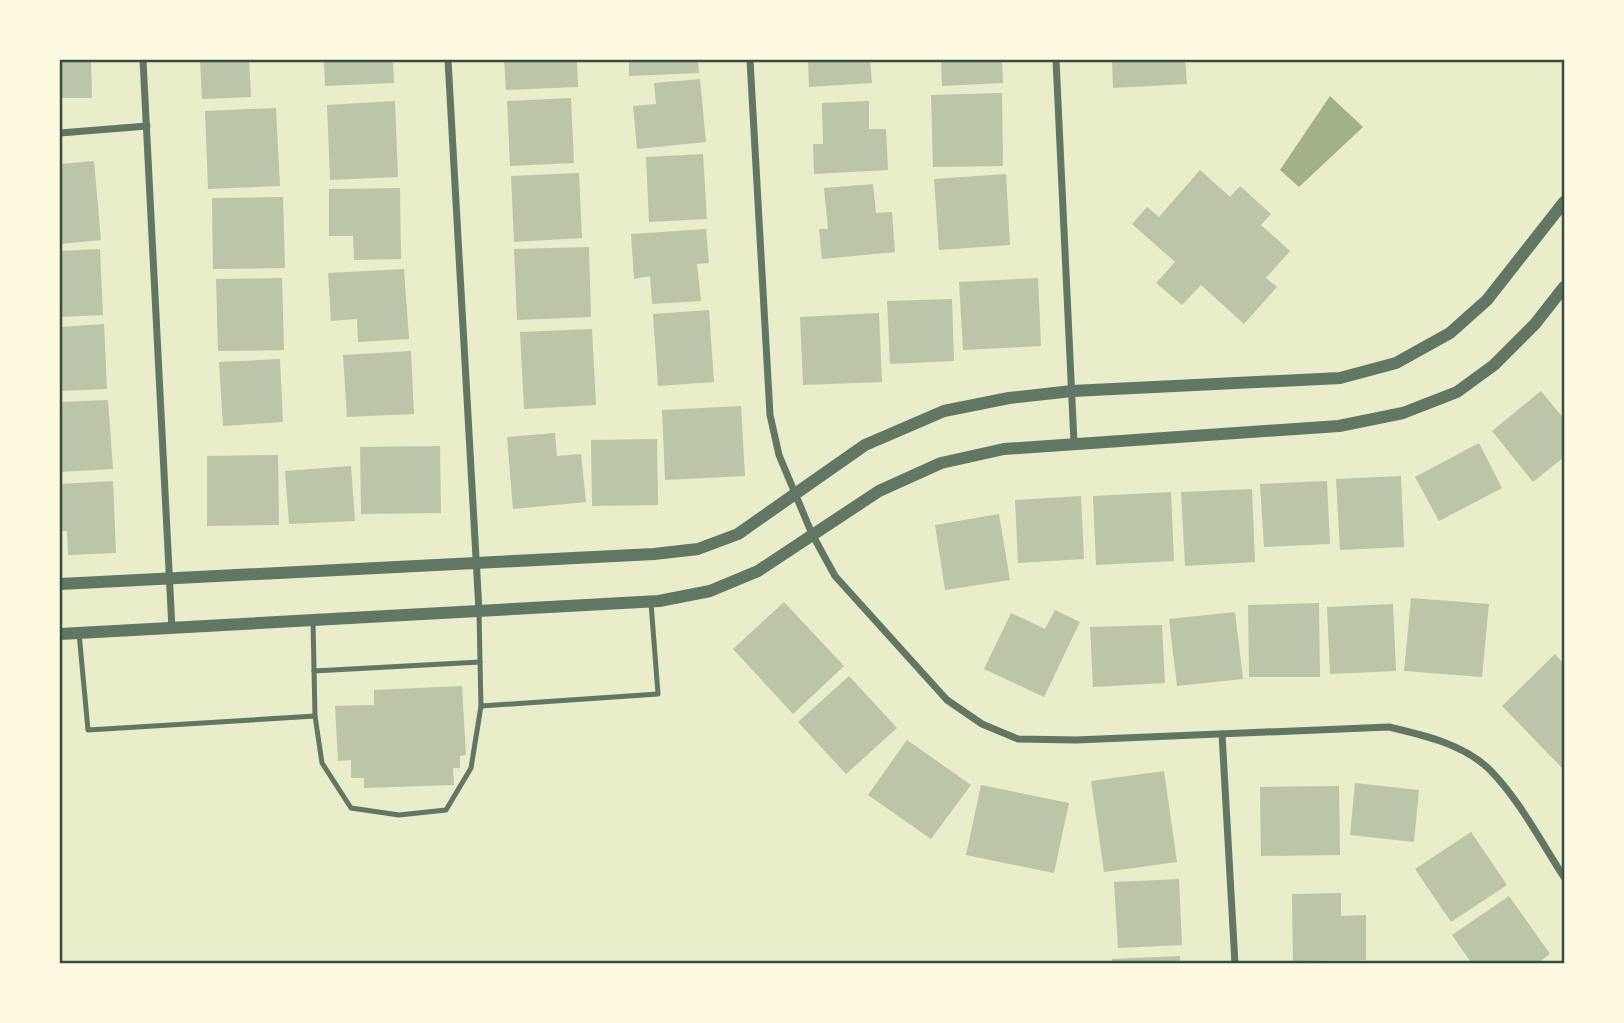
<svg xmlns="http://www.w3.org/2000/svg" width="1624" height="1023" viewBox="0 0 1624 1023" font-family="'Noto Serif',serif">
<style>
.water{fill:#a3b18a}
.building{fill:#bcc5a7}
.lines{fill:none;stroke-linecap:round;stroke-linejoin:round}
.service{stroke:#617663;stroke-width:5}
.minor{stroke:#617663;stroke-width:7}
.tertiary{stroke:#617663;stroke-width:12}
.neatline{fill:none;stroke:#344e41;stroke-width:2.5}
</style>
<rect width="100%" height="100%" fill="#e9edc9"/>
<polygon class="water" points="1330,96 1363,127 1299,187 1280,170"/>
<g class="building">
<polygon points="60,60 91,60 92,98 60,98"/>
<polygon points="200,60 249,60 251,97 202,99"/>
<polygon points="324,60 393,60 394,83 325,86"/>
<polygon points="504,60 577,60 578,87 506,90"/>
<polygon points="629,60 698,60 699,73 629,76"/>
<polygon points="808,60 870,60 872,83 809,87"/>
<polygon points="941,60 1002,60 1003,83 942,86"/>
<polygon points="1112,60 1185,60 1187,84 1113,88"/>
<polygon points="700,79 706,142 637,149 633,106 656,104 654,83"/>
<polygon points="1002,93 1003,166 933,167 931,95"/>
<polygon points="571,98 574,163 510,166 507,101"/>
<polygon points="395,101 398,177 330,180 327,105"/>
<polygon points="869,101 869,129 886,129 888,170 814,174 813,144 823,144 822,103"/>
<polygon points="276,108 280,186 208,189 205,111"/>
<polygon points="703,154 707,219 649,222 646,157"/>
<polygon points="94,161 101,240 60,244 60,164"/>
<polygon points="1200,170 1230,197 1240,186 1271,214 1261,225 1290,251 1266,278 1277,287 1244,324 1201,285 1182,305 1156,283 1175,262 1132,224 1147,207 1159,217"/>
<polygon points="579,173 582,238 514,242 511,176"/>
<polygon points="1006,174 1010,245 939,250 934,179"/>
<polygon points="873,184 876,213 892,212 895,252 822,259 819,229 828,229 824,188"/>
<polygon points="400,188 401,259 354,260 353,236 329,236 329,189"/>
<polygon points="283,197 285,268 213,269 212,198"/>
<polygon points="706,229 709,263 697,264 701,301 652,304 650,276 634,279 631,234"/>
<polygon points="589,247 591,317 517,320 514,249"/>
<polygon points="100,249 103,315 60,317 60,251"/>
<polygon points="404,269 409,339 358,342 357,319 331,321 328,273"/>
<polygon points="282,278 284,350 218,351 216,279"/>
<polygon points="1038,278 1041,346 963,350 959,282"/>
<polygon points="952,299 954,361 890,364 887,301"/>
<polygon points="709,310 714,382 658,386 653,314"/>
<polygon points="879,313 882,382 803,385 800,317"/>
<polygon points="104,324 107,389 60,391 60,327"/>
<polygon points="592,329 596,405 524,409 520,332"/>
<polygon points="411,351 414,414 347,417 343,355"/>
<polygon points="280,359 283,422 223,426 219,362"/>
<polygon points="1541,391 1564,419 1564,457 1533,482 1492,431"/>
<polygon points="108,400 113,469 60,472 60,402"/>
<polygon points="741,406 745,476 665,480 662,410"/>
<polygon points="555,433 557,456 581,454 586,502 513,509 507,437"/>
<polygon points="657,439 658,505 592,506 591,440"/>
<polygon points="1479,443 1502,488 1439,521 1415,477"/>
<polygon points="440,446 441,513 361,514 360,447"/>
<polygon points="278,455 279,525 207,526 207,456"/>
<polygon points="351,466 355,521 289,524 285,471"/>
<polygon points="1401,476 1404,547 1340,550 1336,479"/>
<polygon points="113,481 116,553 68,555 67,531 60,531 60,484"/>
<polygon points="1327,481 1330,544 1264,547 1260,484"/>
<polygon points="1252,489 1255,562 1185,566 1181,492"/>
<polygon points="1171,492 1174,561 1096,565 1093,496"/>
<polygon points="1081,496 1084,559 1018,563 1015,500"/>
<polygon points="999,514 1010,580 945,590 935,525"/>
<polygon points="1411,598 1489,604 1482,677 1404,671"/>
<polygon points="784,602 844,666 793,714 733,649"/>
<polygon points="1319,603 1320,677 1249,677 1248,605"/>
<polygon points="1393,604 1396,671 1330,674 1327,607"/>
<polygon points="1055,610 1080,622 1044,697 984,669 1011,613 1045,629"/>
<polygon points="1235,612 1243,679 1177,686 1169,619"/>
<polygon points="1162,625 1165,683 1093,687 1090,627"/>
<polygon points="1555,654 1564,664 1564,770 1502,706"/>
<polygon points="849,676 897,728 846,774 798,722"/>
<polygon points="462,686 466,755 460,756 460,768 453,768 454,785 364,788 364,778 351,778 351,760 338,761 335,706 374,705 374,690"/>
<polygon points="907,740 971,785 931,839 868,795"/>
<polygon points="1164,771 1177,862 1104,872 1091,781"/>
<polygon points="1355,783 1419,790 1414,842 1350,835"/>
<polygon points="981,785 1069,803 1054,873 966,855"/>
<polygon points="1339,786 1340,855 1261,856 1260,787"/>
<polygon points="1471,832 1507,885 1451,922 1415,869"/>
<polygon points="1179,879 1182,945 1118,948 1114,882"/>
<polygon points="1341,893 1341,916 1366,915 1366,960 1293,961 1292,894"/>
<polygon points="1509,896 1550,954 1536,964 1472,964 1452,935"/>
<polygon points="1180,956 1180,964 1112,964 1112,959"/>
</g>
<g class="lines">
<g class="service">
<polyline points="79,633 88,730 315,716 313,621"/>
<polyline points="480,662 481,706 658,694 651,603"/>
<polyline points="314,671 480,662 479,611"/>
<polyline points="315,716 322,763 351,808 399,815 446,810 471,768 481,706"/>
</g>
<g class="minor">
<polyline points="143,60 172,629"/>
<polyline points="448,60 479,611"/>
<path d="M750 60 770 415 779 455 812 534 835 576 947 700 982 724 1018 739 1076 740 1389 727C1423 735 1463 744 1489 769 1519 799 1541 842 1564 877"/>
<polyline points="1056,60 1074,443"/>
<polyline points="60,133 147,126"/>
<polyline points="1222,734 1235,964"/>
</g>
<g class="tertiary">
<polyline points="60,584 654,554 698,549 738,534 865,445 944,411 1009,398 1072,391 1340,378 1396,363 1450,333 1487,300 1564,202"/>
<polyline points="60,634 659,601 710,591 758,571 879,491 941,463 1004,449 1339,426 1403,413 1457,392 1494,365 1535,324 1564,287"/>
</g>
</g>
<rect width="1624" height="1023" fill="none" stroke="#fefae0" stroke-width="122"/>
<rect x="61" y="61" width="1502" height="901" class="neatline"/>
</svg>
